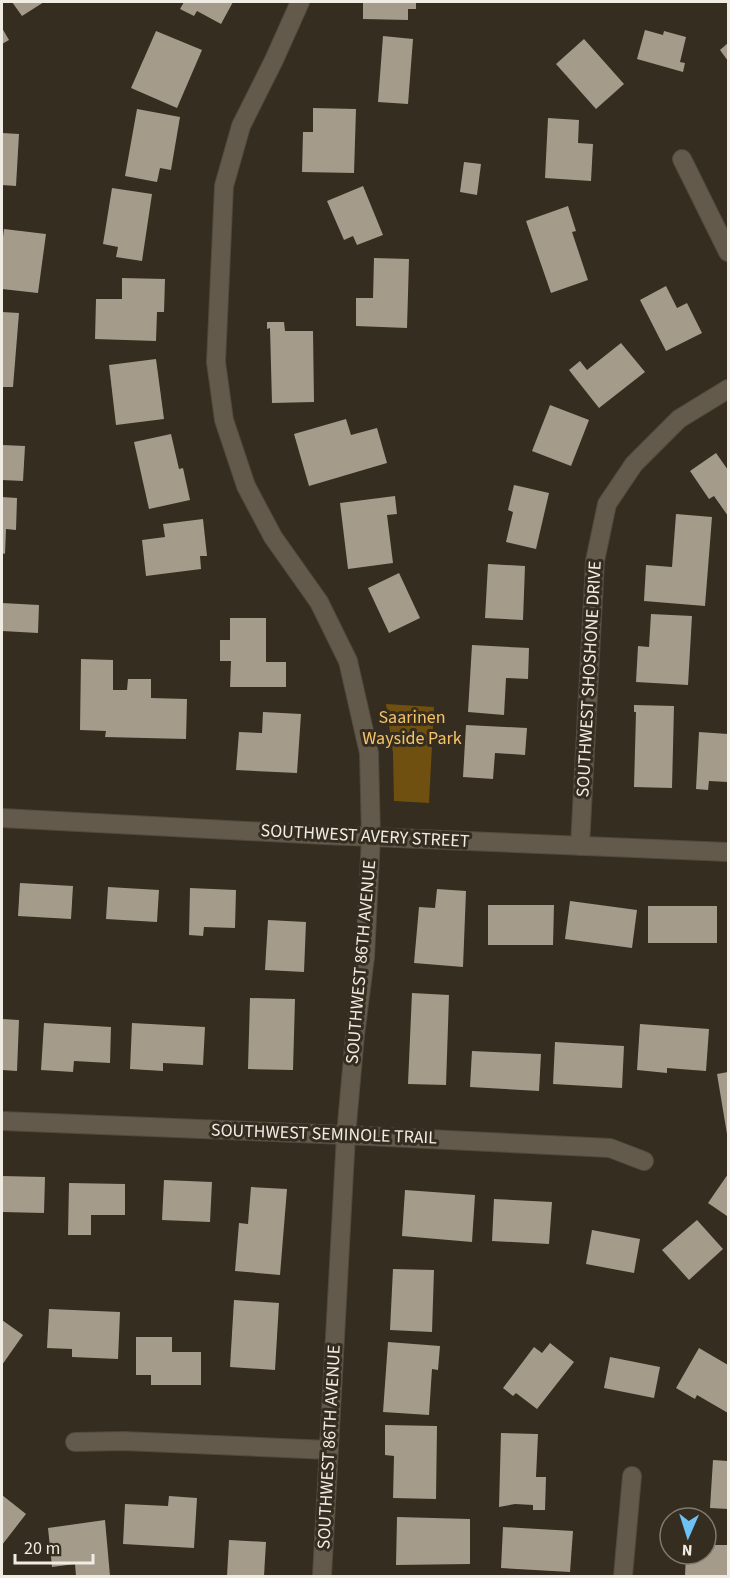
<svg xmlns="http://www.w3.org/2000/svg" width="730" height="1578" viewBox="0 0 730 1578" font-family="'Source Sans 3',sans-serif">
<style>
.green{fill:#705010}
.building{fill:#a59b8b}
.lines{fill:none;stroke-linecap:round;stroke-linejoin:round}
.street-casing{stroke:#50493d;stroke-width:20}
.secondary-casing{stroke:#50493d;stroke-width:20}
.street{stroke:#635a4b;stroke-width:18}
.secondary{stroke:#635a4b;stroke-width:18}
.labels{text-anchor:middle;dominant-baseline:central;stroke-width:6;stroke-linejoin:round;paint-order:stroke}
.street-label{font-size:18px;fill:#f1ece3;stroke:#352d1f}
.park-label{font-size:18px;fill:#f6c36b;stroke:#352d1f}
</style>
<rect width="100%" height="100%" fill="#352d1f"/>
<polygon class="green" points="386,704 434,707 429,803 394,801 393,753"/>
<g class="building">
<polygon points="12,2 44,2 22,16"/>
<polygon points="184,2 233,2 221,24 197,11 194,16 180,9"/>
<polygon points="363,2 416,2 416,9 408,9 408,20 363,19"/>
<polygon points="2,28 9,40 2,44"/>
<polygon points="645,30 663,35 664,31 686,37 680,62 685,63 683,72 637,59"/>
<polygon points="156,31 202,50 177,108 131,88"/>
<polygon points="383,36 413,39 408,104 378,102"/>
<polygon points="584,39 624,84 596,109 556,64"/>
<polygon points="728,43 728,61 720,50"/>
<polygon points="313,108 356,109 354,173 302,172 303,132 313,132"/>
<polygon points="137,109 180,117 171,170 160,168 157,182 125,176"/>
<polygon points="548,118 579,120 578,143 593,144 591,181 545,178"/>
<polygon points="2,133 19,134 16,186 2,185"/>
<polygon points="464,162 481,164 477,195 460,192"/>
<polygon points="363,186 383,235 357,245 353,236 344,240 327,201"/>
<polygon points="112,188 152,194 142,261 116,257 118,247 103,244"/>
<polygon points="568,206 576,231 572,232 588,280 551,293 526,221"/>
<polygon points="4,229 46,234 38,293 2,289 2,245"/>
<polygon points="374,258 409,259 407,328 356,326 356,298 373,298"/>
<polygon points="122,278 165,279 164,312 157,312 156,341 95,339 96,299 122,299"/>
<polygon points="666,286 677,308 687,303 702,333 666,351 640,300"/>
<polygon points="2,312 19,313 13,387 2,387"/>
<polygon points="267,322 284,322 285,331 313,331 314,402 272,403 270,328 267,329"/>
<polygon points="621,343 645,372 599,408 569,370 580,361 587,370"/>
<polygon points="156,359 164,419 116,425 109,365"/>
<polygon points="550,405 589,420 571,466 532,451"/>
<polygon points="346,419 351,435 377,428 387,463 309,486 294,434"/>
<polygon points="171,434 179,469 183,468 190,500 149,509 134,442"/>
<polygon points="2,445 25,446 23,481 2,480"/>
<polygon points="716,453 728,470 728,516 714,496 709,499 690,471"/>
<polygon points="514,485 549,493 536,549 506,542 513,512 508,510"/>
<polygon points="395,496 397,514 387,515 393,563 348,569 340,503"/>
<polygon points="2,497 17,498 16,530 6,529 5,554 2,553"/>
<polygon points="676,514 712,517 705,606 644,601 646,565 672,567"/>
<polygon points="203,519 207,556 200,556 201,569 146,576 142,540 165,537 163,524"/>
<polygon points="488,564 525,566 523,620 485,618"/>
<polygon points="399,573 420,618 389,633 368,588"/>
<polygon points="2,603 39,605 38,633 2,631"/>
<polygon points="651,614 692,616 688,685 636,682 638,646 649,647"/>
<polygon points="230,618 266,618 266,662 286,662 286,687 230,687 231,661 220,661 220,640 230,640"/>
<polygon points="472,645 529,648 528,679 506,678 504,715 468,712"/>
<polygon points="81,659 113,660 113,690 127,690 128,679 151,679 151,698 187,699 186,739 105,737 106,731 80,730"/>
<polygon points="634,705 674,706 672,788 634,787 636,712 634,712"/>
<polygon points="263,712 301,714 297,773 236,770 239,732 262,733"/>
<polygon points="466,725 527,728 525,755 495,753 493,779 463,777"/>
<polygon points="699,732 728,734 728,782 709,781 708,790 696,789"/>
<polygon points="20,883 73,886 71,919 18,916"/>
<polygon points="108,887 159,890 157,922 106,919"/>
<polygon points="190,888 236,890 235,928 204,927 203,936 189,935"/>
<polygon points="437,889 466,891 463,967 414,963 419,907 435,908"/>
<polygon points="570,901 637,910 632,948 565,939"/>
<polygon points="488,905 554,905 553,945 488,945"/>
<rect x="648" y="906" width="69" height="37"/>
<polygon points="268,920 306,922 304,972 265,970"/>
<polygon points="412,993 449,995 446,1085 408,1084"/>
<polygon points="250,998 295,999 293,1070 248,1069"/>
<polygon points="2,1019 19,1020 17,1071 2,1070"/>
<polygon points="44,1023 111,1027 110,1063 74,1061 73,1072 41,1070"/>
<polygon points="132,1023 205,1027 203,1065 163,1063 163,1071 130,1069"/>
<polygon points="640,1024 709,1029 706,1071 667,1068 667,1073 637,1070"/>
<polygon points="555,1042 624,1046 622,1088 553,1084"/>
<polygon points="472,1051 541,1054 539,1091 470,1087"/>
<polygon points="728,1072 728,1134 727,1134 717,1074"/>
<polygon points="728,1174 728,1214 727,1216 708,1203"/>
<polygon points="2,1176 45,1177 44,1213 2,1212"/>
<polygon points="164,1180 212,1182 210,1222 162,1220"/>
<polygon points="69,1183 125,1184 125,1215 91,1215 91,1235 68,1235"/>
<polygon points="251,1187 287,1189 280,1275 235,1271 239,1223 248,1224"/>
<polygon points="405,1190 475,1195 472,1242 402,1236"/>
<polygon points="494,1199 552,1202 549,1244 492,1241"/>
<polygon points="697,1220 723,1249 689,1280 662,1250"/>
<polygon points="592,1230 640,1239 634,1273 586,1264"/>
<polygon points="393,1269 434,1270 432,1332 390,1330"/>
<polygon points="234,1300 279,1303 275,1370 230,1367"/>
<polygon points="49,1309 120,1312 118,1359 72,1357 72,1349 47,1348"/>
<polygon points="2,1320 23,1335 2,1365"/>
<polygon points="136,1337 172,1337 172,1352 201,1352 201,1385 151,1385 151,1375 136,1375"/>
<polygon points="388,1342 440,1346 438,1370 432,1369 429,1415 383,1412"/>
<polygon points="550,1343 574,1362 537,1409 516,1393 513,1396 503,1388 534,1347 542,1353"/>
<polygon points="699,1348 728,1365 728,1413 697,1395 695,1399 676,1388"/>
<polygon points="610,1357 660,1367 654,1398 604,1388"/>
<polygon points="385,1425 437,1426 436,1499 393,1498 394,1456 385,1455"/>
<polygon points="501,1433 538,1434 536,1477 546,1477 545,1510 533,1510 533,1505 515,1504 499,1507"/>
<polygon points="713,1460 728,1461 728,1509 710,1508"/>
<polygon points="2,1495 26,1514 2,1545"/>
<polygon points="169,1496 197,1498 194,1548 123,1544 125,1504 168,1506"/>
<polygon points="397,1517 470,1519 470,1564 396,1565"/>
<polygon points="105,1520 110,1576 76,1576 75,1564 52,1567 48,1528"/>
<polygon points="503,1527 573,1531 570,1572 501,1568"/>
<polygon points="229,1540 266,1542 264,1576 227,1576"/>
<polygon points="706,1545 728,1545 728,1576 685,1576 686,1554 706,1554"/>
</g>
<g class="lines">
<defs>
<g id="street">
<polyline points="300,2 274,60 241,126 224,186 216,362 224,420 246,486 273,537 319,602 348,661 369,753 371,837 365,957 355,1035 346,1135 322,1576"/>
<polyline points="682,159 728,252"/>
<polyline points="580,846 595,561 607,504 634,464 679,419 728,389"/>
<polyline points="2,1121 346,1135 610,1148 644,1161"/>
<polyline points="75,1442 123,1441 329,1450"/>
<polyline points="623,1576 632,1476"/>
</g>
<polyline id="secondary" points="2,818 324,835 728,852"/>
</defs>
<use href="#street" class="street-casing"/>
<use href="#secondary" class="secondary-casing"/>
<use href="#street" class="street"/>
<use href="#secondary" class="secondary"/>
</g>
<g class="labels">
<g class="street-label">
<text transform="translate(589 679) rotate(-87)">SOUTHWEST SHOSHONE DRIVE</text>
<text transform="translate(365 836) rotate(3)">SOUTHWEST AVERY STREET</text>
<text transform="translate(361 962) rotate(-85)">SOUTHWEST 86TH AVENUE</text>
<text transform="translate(324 1134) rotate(2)">SOUTHWEST SEMINOLE TRAIL</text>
<text transform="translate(329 1447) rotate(-87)">SOUTHWEST 86TH AVENUE</text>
</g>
<g class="park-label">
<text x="412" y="717">Saarinen<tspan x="412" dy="21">Wayside Park</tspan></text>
</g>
</g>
<rect width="730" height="1578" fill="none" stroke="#f1ece3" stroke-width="6"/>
<g transform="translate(688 1536) rotate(183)"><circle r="28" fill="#352d1f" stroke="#80796d" stroke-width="1.5"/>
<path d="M0-4.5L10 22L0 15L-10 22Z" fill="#6ec2f3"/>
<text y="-9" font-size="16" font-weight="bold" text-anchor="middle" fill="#f1ece3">N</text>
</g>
<path d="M15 1554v9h78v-9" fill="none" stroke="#f1ece3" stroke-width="3"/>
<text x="24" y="1554" font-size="18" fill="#f1ece3" stroke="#352d1f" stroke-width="4.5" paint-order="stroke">20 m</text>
</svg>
